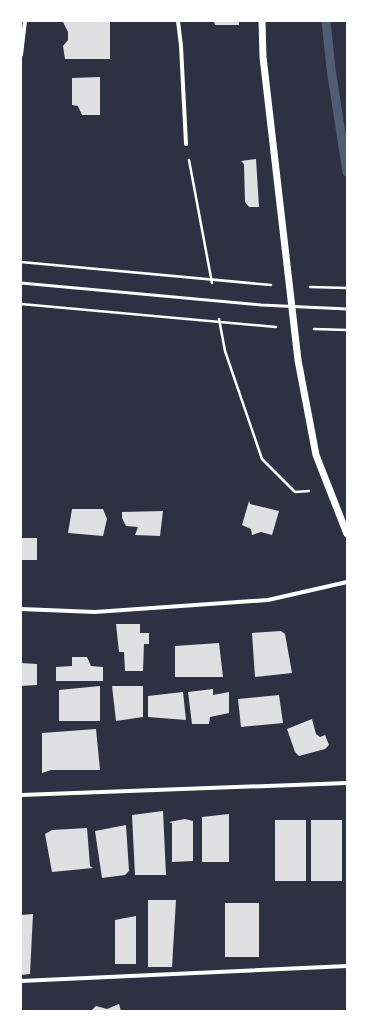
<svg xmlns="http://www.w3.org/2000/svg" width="368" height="1032" viewBox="0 0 368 1032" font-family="Jost,sans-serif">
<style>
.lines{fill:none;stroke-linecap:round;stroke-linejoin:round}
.stream{stroke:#4f5d75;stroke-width:9}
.building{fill:#e0e0e3}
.path{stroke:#fff;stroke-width:2.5}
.service{stroke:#fff;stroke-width:3}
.minor{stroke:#fff;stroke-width:4}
.tertiary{stroke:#fff;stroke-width:7}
</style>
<rect width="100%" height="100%" fill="#2d3142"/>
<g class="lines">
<polyline class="stream" points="326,21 331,69 347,172"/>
</g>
<g class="building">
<polygon points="69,21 110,21 110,59 65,59 63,46 68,40 68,32 63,22"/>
<polygon points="214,21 239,21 239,25 215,25"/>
<polygon points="100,77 100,115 82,115 78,106 72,105 72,78"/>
<polygon points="256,159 259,207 249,207 245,202 244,164 241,161"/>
<polygon points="249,501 250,504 279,511 272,535 261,532 252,535 251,529 242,525"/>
<polygon points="72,509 103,509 107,519 103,536 68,533"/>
<polygon points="163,511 160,536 135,535 138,527 126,526 122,518 122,512"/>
<rect x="21" y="538" width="16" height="22"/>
<polygon points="116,624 140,624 140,633 149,633 149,644 144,644 143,671 125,671 124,652 119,652"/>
<polygon points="281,631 285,634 292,673 255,677 252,633"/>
<polygon points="219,643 223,677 175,677 175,646"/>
<polygon points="72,657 87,657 91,666 103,667 103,681 56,681 56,667 72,666"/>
<polygon points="21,663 37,664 37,685 21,686"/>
<polygon points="100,686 100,721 59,721 59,690"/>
<polygon points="112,686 143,686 143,717 116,721"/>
<polygon points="213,689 213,695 229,692 229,713 210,717 209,724 192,724 188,692"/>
<polygon points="183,692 186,720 148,717 148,696"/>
<polygon points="279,695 283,723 241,727 238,699"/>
<polygon points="312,719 316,734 320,737 325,735 329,745 325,749 299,756 295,752 287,729"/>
<polygon points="96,729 100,770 51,770 42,773 42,733"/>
<polygon points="163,811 166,875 135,875 132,815"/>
<polygon points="229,814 229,862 202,862 202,817"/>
<polygon points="185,819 193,821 193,861 172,862 172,823 169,822"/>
<rect x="275" y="820" width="31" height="61"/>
<rect x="311" y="820" width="31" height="61"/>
<polygon points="126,825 129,871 125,875 102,878 95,831"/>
<polygon points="87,828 90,866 93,868 52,872 45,834 52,830"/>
<polygon points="148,900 176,900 172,967 148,967"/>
<rect x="225" y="903" width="34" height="54"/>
<polygon points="33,914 30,974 21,975 21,915"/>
<polygon points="136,916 136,964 115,964 115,920"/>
<polygon points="119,1004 121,1011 92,1010 96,1006 107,1009"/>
</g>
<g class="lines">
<g class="path">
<polyline points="189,160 212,283"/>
<polyline points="21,262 271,285"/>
<polyline points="310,287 347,288"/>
<polyline points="21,304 276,327"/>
<polyline points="219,319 225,351 262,459 295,492 309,491"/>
<polyline points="314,329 347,330"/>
</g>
<polyline class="service" points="21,283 261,305 347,309"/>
<g class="minor">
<polyline points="178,21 181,46 186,144"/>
<polyline points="21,55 25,21"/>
<polyline points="21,609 95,612 268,600 347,582"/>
<polyline points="21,795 347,783"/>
<polyline points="21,981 347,966"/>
</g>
<polyline class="tertiary" points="262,21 263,57 298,360 316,455 347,534"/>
</g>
<rect width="368" height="1032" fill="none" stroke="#ffffff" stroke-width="44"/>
</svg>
